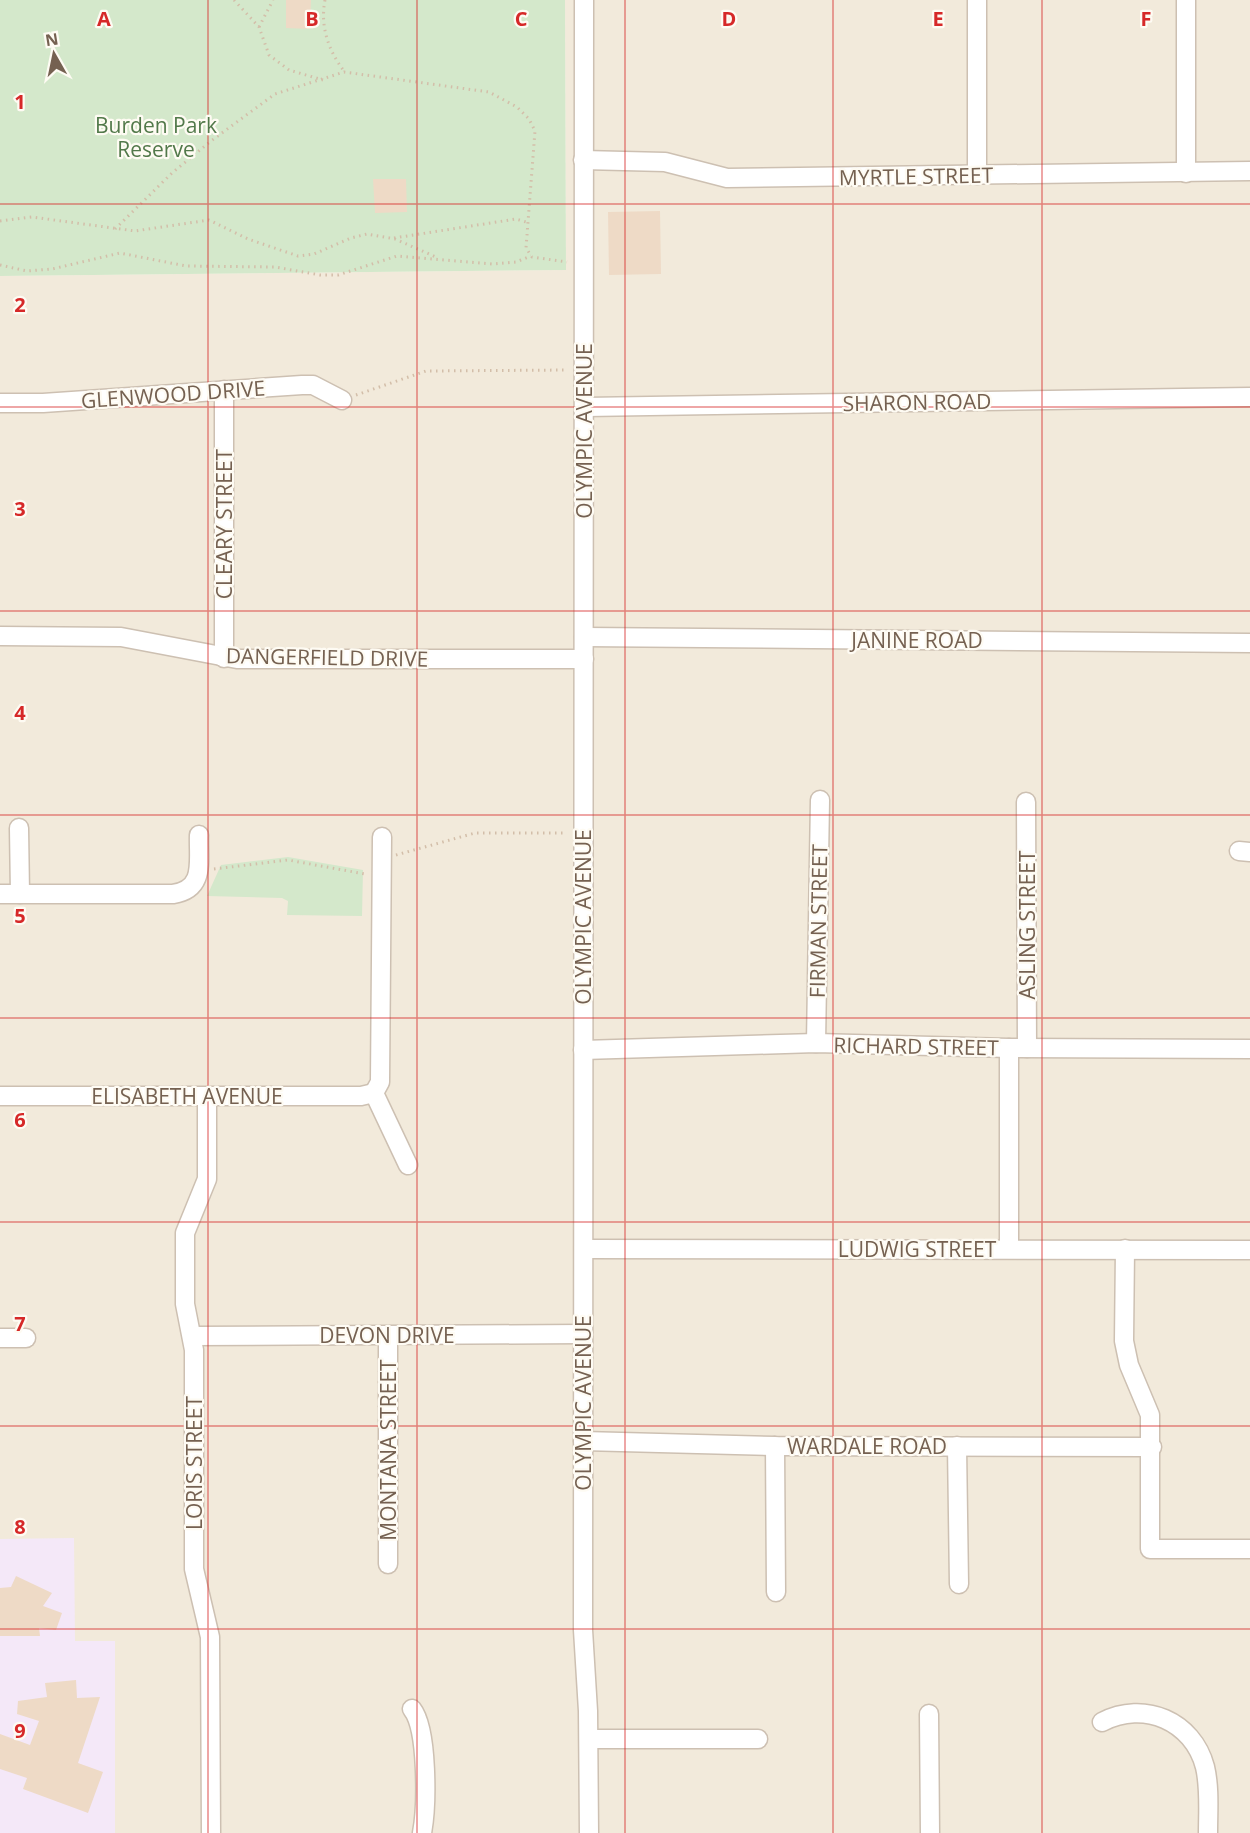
<svg xmlns="http://www.w3.org/2000/svg" width="1250" height="1833" viewBox="0 0 1250 1833" font-family="'Open Sans',sans-serif">
<style>
.residential{fill:#f2eadb}
.education{fill:#f4e8f8}
.green{fill:#d4e8cb}
.building{fill:#eedac6}
.lines{fill:none;stroke-linecap:round;stroke-linejoin:round}
.minor-casing{stroke:#cdc0b2;stroke-width:21}
.path{stroke:#d3bea9;stroke-width:3;stroke-dasharray:1.5 4.5;stroke-linecap:butt}
.minor{stroke:#fff;stroke-width:18}
.grid{fill:none;stroke:#d62828;stroke-width:1.5;stroke-opacity:0.55}
.labels{text-anchor:middle;dominant-baseline:central;stroke-width:4.5;stroke-linejoin:round;paint-order:stroke}
.park-label{font-size:21px;fill:#52794a;stroke:#fefbf3}
.street-label{font-size:21px;fill:#756151;stroke:#fefbf3}
.grid-label{font-size:20px;text-anchor:middle;font-weight:bold;fill:#d62828;stroke:#fefbf3;stroke-width:4.5;stroke-linejoin:round;paint-order:stroke}
</style>
<rect width="100%" height="100%" fill="#fbf7ec"/>
<polygon class="residential" points="565,0 1250,0 1250,1833 0,1833 0,276 566,270"/>
<polygon class="education" points="74,1538 75,1641 115,1641 115,1833 0,1833 0,1539"/>
<g class="green">
<polygon points="0,0 565,0 566,270 0,276"/>
<polygon points="288,857 363,870 362,916 287,915 288,901 282,898 207,896 221,865"/>
</g>
<g class="building">
<polygon points="286,0 311,0 310,29 286,28"/>
<polygon points="373,179 406,179 407,212 375,213"/>
<polygon points="660,211 661,274 609,275 608,212"/>
<polygon points="16,1576 52,1593 43,1606 62,1613 56,1630 39,1628 40,1636 0,1636 0,1588 11,1587"/>
<polygon points="76,1680 77,1698 100,1697 78,1763 103,1772 88,1813 23,1789 27,1778 0,1769 0,1734 30,1745 39,1721 17,1714 18,1701 47,1697 45,1683"/>
</g>
<g class="lines">
<defs>
<g id="minor">
<polyline points="584,0 583,1630 588,1711 589,1833"/>
<polyline points="1186,0 1186,173"/>
<polyline points="583,160 665,162 727,178 1250,171"/>
<polyline points="977,175 977,0"/>
<polyline points="0,403 43,403 302,385 313,385 342,400"/>
<polyline points="585,407 1250,397"/>
<polyline points="0,636 121,637 237,659 584,659"/>
<polyline points="584,637 1250,643"/>
<polyline points="224,658 224,390"/>
<polyline points="1026,802 1027,1048"/>
<polyline points="19,828 20,894"/>
<polyline points="382,837 380,1082 374,1093 408,1165"/>
<polyline points="1239,851 1250,852"/>
<path d="M0 894H173C206 889 198 861 199 835"/>
<polyline points="816,1043 820,800"/>
<polyline points="583,1050 816,1043 1009,1048 1250,1049"/>
<polyline points="0,1096 361,1096 374,1093"/>
<polyline points="207,1097 207,1179 185,1233 185,1304 194,1350 194,1569 210,1637 211,1833"/>
<polyline points="584,1249 1250,1250"/>
<polyline points="1009,1249 1009,1048"/>
<polyline points="1125,1249 1124,1341 1129,1365 1150,1415 1150,1549 1250,1549"/>
<polyline points="192,1336 583,1334"/>
<polyline points="0,1338 26,1338"/>
<polyline points="583,1441 775,1446 1152,1447"/>
<polyline points="775,1446 776,1592"/>
<polyline points="957,1446 959,1584"/>
<polyline points="388,1564 388,1335"/>
<path d="M412 1709C428 1729 427 1806 422 1833"/>
<polyline points="929,1714 930,1833"/>
<path d="M1102 1722C1144 1700 1193 1721 1205 1767 1210 1788 1208 1812 1208 1833"/>
<polyline points="589,1739 758,1739"/>
</g>
</defs>
<use href="#minor" class="minor-casing"/>
<g class="path">
<polyline points="234,0 259,27 269,55 289,70 323,80"/>
<path d="M325 0C320 26 328 50 344 71"/>
<polyline points="259,27 273,0"/>
<polyline points="0,221 32,217 135,231 209,220 248,239 298,256 314,254 351,238 367,234 395,239 436,257"/>
<polyline points="115,229 172,173 211,141 275,94 344,72 489,92 517,107 529,119 535,131 526,248 532,257 567,262"/>
<polyline points="394,238 516,219 526,222"/>
<polyline points="0,265 27,271 52,269 120,253 186,266 275,267 320,275 338,275 397,256 492,264 516,262 531,256"/>
<polyline points="356,395 426,371 568,370"/>
<polyline points="396,855 475,833 566,833"/>
<polyline points="214,869 288,860 365,874 364,871"/>
</g>
<use href="#minor" class="minor"/>
</g>
<path class="grid" d="M208 0V1833M417 0V1833M625 0V1833M833 0V1833M1042 0V1833M0 204H1250M0 407H1250M0 611H1250M0 815H1250M0 1018H1250M0 1222H1250M0 1426H1250M0 1629H1250"/>
<g class="labels">
<g class="park-label">
<text x="156" y="125">Burden Park<tspan x="156" dy="24">Reserve</tspan></text>
</g>
<g class="street-label">
<text transform="translate(916 176) rotate(-1)">MYRTLE STREET</text>
<text transform="translate(173 394) rotate(-4)">GLENWOOD DRIVE</text>
<text transform="translate(917 402) rotate(-1)">SHARON ROAD</text>
<text transform="translate(584 431) rotate(-90)">OLYMPIC AVENUE</text>
<text transform="translate(224 524) rotate(-90)">CLEARY STREET</text>
<text x="917" y="640">JANINE ROAD</text>
<text transform="translate(327 657) rotate(1)">DANGERFIELD DRIVE</text>
<text transform="translate(583 917) rotate(-90)">OLYMPIC AVENUE</text>
<text transform="translate(818 921) rotate(-89)">FIRMAN STREET</text>
<text transform="translate(1027 925) rotate(-90)">ASLING STREET</text>
<text transform="translate(916 1046) rotate(1)">RICHARD STREET</text>
<text x="187" y="1096">ELISABETH AVENUE</text>
<text x="917" y="1249">LUDWIG STREET</text>
<text x="387" y="1335">DEVON DRIVE</text>
<text transform="translate(583 1403) rotate(-90)">OLYMPIC AVENUE</text>
<text x="867" y="1446">WARDALE ROAD</text>
<text transform="translate(388 1450) rotate(-90)">MONTANA STREET</text>
<text transform="translate(194 1463) rotate(-90)">LORIS STREET</text>
</g>
</g>
<g class="grid-label">
<text x="104" y="26">A</text>
<text x="312" y="26">B</text>
<text x="521" y="26">C</text>
<text x="729" y="26">D</text>
<text x="938" y="26">E</text>
<text x="1146" y="26">F</text>
<text x="20" y="109">1</text>
<text x="20" y="312">2</text>
<text x="20" y="516">3</text>
<text x="20" y="720">4</text>
<text x="20" y="923">5</text>
<text x="20" y="1127">6</text>
<text x="20" y="1331">7</text>
<text x="20" y="1534">8</text>
<text x="20" y="1738">9</text>
</g>
<g transform="translate(54 54) rotate(351)" stroke="#fefbf3" stroke-width="4.5" paint-order="stroke">
<path d="M0-4.5L10 22L0 15L-10 22Z" fill="#756151"/>
<text y="-9" font-size="16" font-weight="bold" text-anchor="middle" fill="#756151">N</text>
</g>
</svg>
